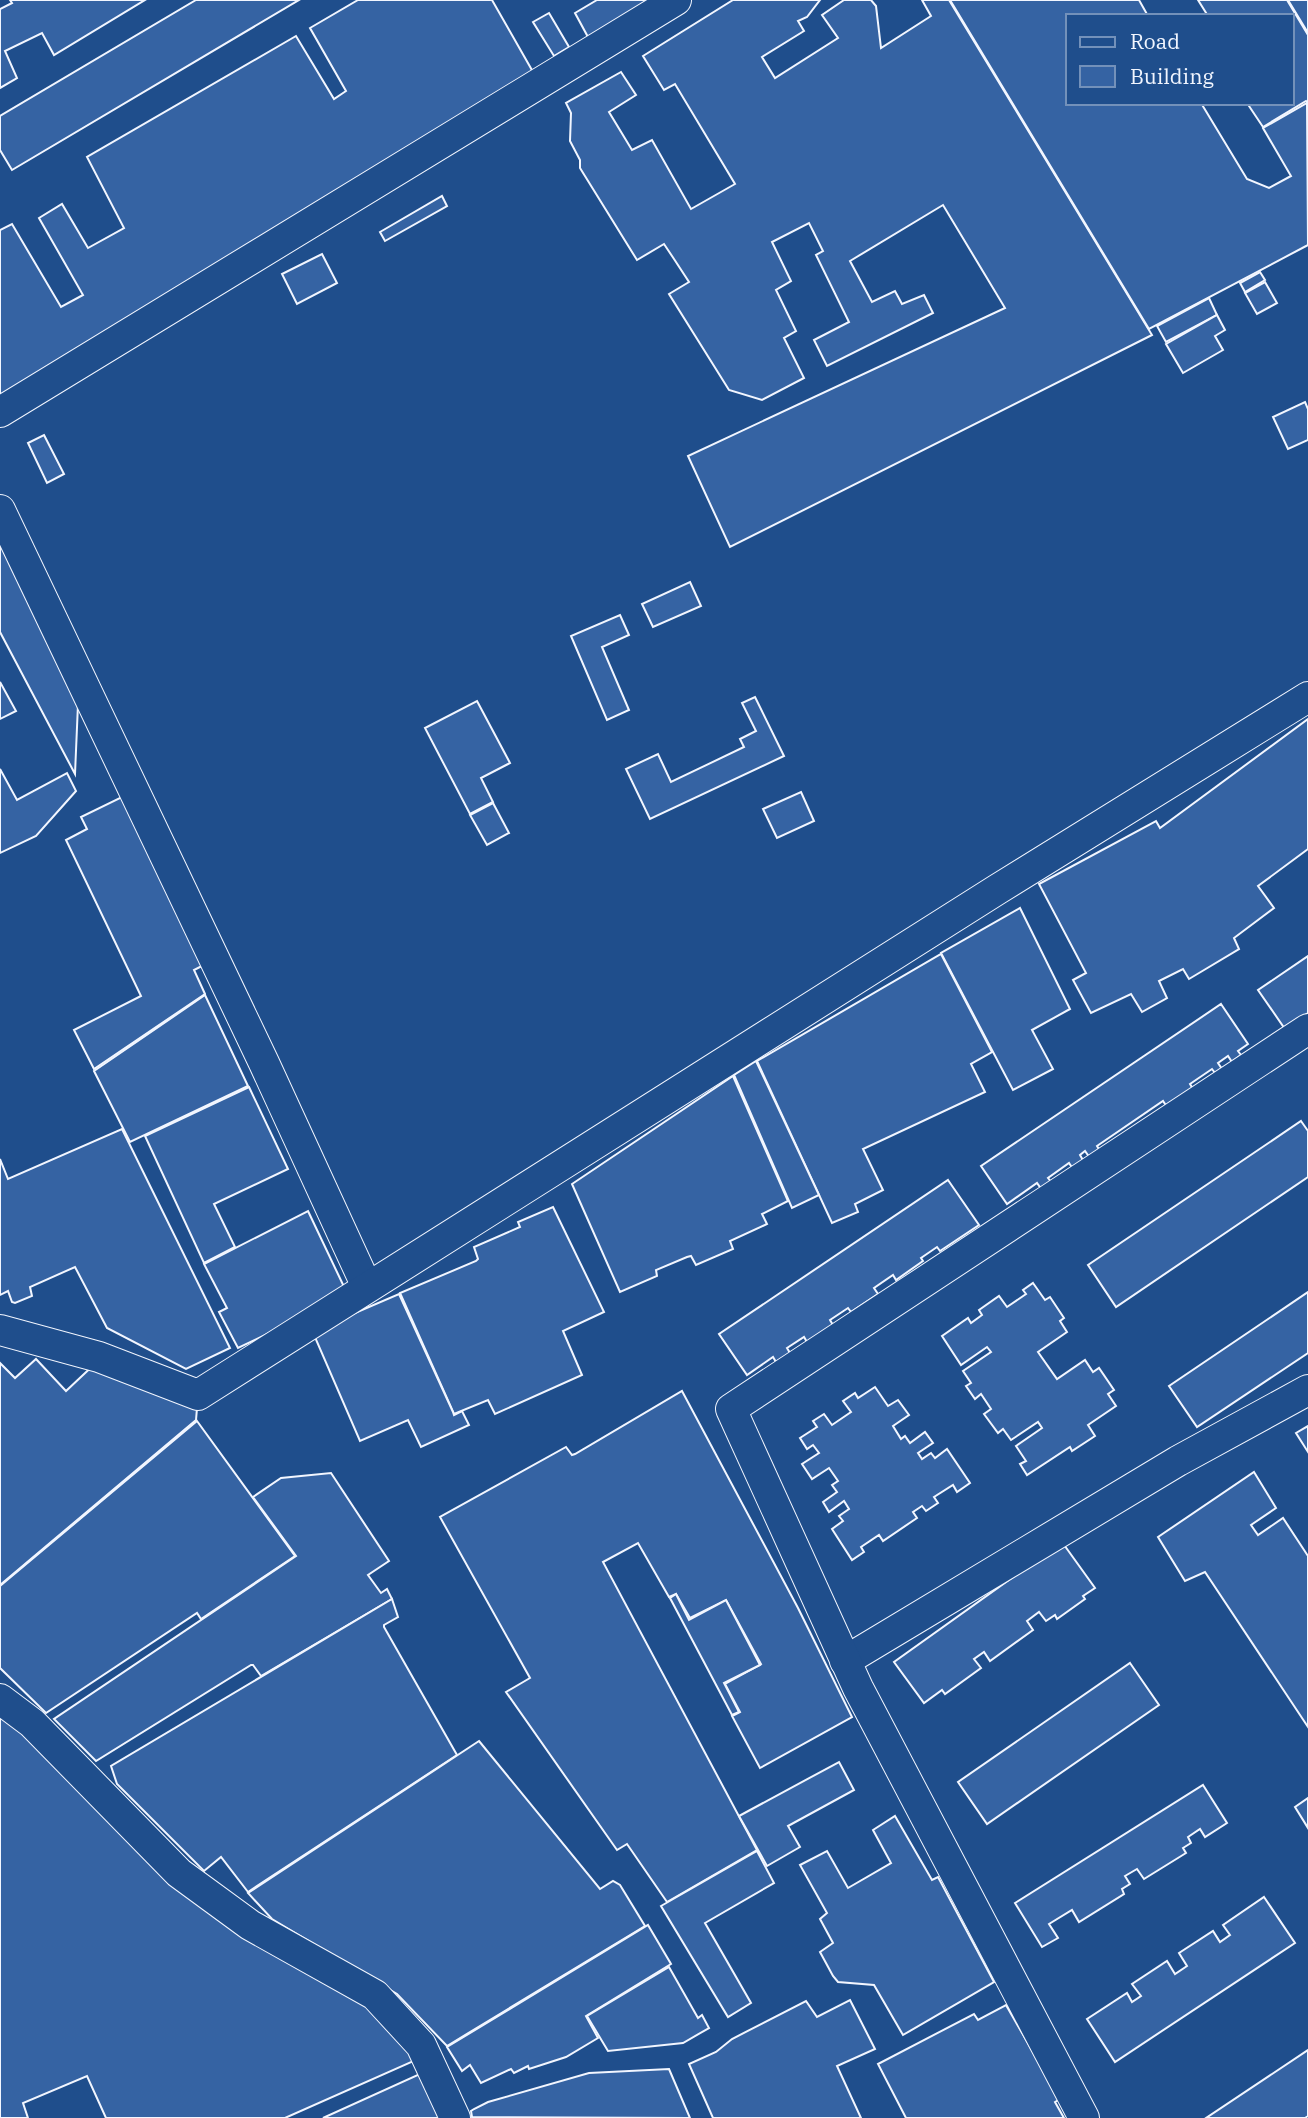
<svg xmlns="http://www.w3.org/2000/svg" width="1308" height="2118" viewBox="0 0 1308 2118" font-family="'IBM Plex Serif',serif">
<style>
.building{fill:#3563a3;stroke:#f2f6ff;stroke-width:2}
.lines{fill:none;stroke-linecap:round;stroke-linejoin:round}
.minor-casing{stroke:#f2f6ff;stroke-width:32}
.minor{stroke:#1f4e8c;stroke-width:30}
</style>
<rect width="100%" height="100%" fill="#1f4e8c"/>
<g class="building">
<polygon points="10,0 145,0 54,55 42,33 5,51 17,78 0,88 0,9 12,3"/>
<polygon points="196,0 299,0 12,170 0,150 0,116"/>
<polygon points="358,0 492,0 537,79 0,401 0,230 12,224 61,307 83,295 39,218 62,204 88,248 124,228 87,157 296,36 334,99 346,91 310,28"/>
<polygon points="597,0 652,0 588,37 575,13"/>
<polygon points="733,0 820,0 807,17 798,21 804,31 762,57 775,78 838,38 822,15 844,0 871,0 876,6 881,48 931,16 922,0 949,0 1152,335 730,547 688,456 1005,308 943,205 850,261 872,302 895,291 902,304 924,295 933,313 827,366 814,340 849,322 816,255 823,251 809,223 772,242 791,281 776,290 796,331 784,338 804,378 762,400 729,390 669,294 689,282 674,259 664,244 637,260 580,168 580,160 570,141 571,113 566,103 621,72 636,95 609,112 632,150 652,140 691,209 735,184 675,84 664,90 643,56"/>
<polygon points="950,0 1139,0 1148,16 1068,16 1068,103 1201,103 1247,179 1269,188 1291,176 1263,128 1307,103 1308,245 1149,329"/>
<polygon points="1198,0 1287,0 1308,35 1308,103 1306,101 1263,127 1247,103 1292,103 1292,16 1208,16"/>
<polygon points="1288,0 1308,0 1308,33"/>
<polygon points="549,13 569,47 554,56 533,22"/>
<polygon points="442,196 447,206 385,241 380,232"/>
<polygon points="322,254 337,283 297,304 282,274"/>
<polygon points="1260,272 1265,280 1245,292 1240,283"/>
<polygon points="1265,282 1277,303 1257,314 1245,293"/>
<polygon points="1209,298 1217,315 1166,342 1157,326"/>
<polygon points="1217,315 1225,330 1215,336 1223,350 1183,373 1166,344"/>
<polygon points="1305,402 1308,409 1308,440 1288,449 1273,417"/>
<polygon points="44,435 64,474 47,483 28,443"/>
<polygon points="0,541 78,704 75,774 0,632"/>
<polygon points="690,582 701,606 653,627 642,604"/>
<polygon points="620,615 629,635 602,647 629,710 607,720 571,636"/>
<polygon points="0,682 16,711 0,719"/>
<polygon points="755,697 784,756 650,819 626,769 658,754 671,782 744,747 740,739 756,731 742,703"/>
<polygon points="477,701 510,763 481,778 493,802 470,814 425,728"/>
<polygon points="1308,719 1308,849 1258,886 1274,908 1234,938 1239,949 1189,979 1183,969 1159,981 1167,998 1142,1012 1131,994 1091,1013 1073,980 1086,973 1039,884 1156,821 1160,828"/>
<polygon points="0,769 17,800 67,773 76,791 36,836 0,853"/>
<polygon points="801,792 814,821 777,838 763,809"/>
<polygon points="126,795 202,966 194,970 205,994 94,1069 74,1030 141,996 66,840 87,829 81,817"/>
<polygon points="493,803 509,833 487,845 470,815"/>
<polygon points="1020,908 1070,1009 1032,1030 1053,1069 1013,1090 941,953"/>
<polygon points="941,954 992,1052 971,1064 985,1092 863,1149 883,1190 855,1204 858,1212 832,1223 757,1061"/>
<polygon points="1308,956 1308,1013 1285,1029 1258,990"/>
<polygon points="205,995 248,1086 130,1142 94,1071"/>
<polygon points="1221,1004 1248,1044 1238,1051 1241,1055 1232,1062 1228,1056 1218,1063 1222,1069 1215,1073 1212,1069 1190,1084 1193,1089 1167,1107 1163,1101 1097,1146 1100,1151 1090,1158 1085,1151 1080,1155 1084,1162 1073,1169 1069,1163 1048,1178 1052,1183 1042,1190 1037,1183 1007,1204 981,1166"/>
<polygon points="756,1061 819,1195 792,1208 734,1075"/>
<polygon points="733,1076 788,1201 762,1214 767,1224 730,1241 733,1249 696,1265 691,1256 687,1257 656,1270 657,1276 620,1292 572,1184"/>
<polygon points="249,1087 288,1169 214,1204 235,1247 204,1263 145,1136"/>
<polygon points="1301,1121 1308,1131 1308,1177 1116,1307 1088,1265"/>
<polygon points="122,1129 230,1348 186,1369 107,1328 75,1267 30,1287 32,1296 15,1303 12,1302 8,1291 0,1295 0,1159 8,1179"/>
<polygon points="948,1180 979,1225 940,1251 937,1247 921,1258 923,1261 896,1280 893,1275 874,1288 878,1294 851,1312 848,1308 830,1320 833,1325 807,1342 804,1337 787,1348 790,1353 776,1362 773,1357 747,1375 719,1334"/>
<polygon points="553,1207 604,1312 563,1331 582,1375 495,1414 488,1400 454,1414 400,1293 476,1261 478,1259 474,1247 520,1227 518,1222"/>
<polygon points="308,1211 346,1291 311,1313 238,1348 219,1312 227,1308 204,1264"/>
<polygon points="1033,1283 1045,1300 1050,1297 1064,1318 1060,1321 1067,1332 1038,1352 1057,1379 1085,1360 1093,1372 1099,1368 1114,1390 1108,1394 1116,1406 1088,1425 1095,1436 1072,1451 1070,1447 1027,1475 1020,1464 1026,1461 1016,1446 1042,1428 1038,1422 1011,1440 1003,1429 998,1433 984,1414 991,1409 981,1394 975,1399 966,1386 971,1383 963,1371 991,1352 987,1347 961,1365 942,1336 968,1318 971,1323 982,1315 979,1310 999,1296 1007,1307 1026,1294 1023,1290"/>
<polygon points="1308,1292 1308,1353 1197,1427 1169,1386"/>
<polygon points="399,1294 453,1412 454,1415 462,1411 469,1425 421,1447 408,1420 360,1441 314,1335 341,1319"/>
<polygon points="36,1359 66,1391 100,1359 197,1408 196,1420 0,1585 0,1363 15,1378"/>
<polygon points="875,1387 888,1406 898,1400 909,1415 893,1426 901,1439 905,1436 910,1443 925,1432 933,1443 918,1453 922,1459 931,1453 935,1458 947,1449 970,1483 957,1492 953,1485 934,1497 938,1503 926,1511 922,1506 913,1512 917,1518 883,1541 879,1535 861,1547 864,1552 852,1560 832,1529 843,1521 839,1516 849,1509 844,1501 829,1512 823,1502 837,1492 832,1485 838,1481 829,1468 812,1479 802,1464 819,1453 813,1445 807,1449 800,1438 817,1427 813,1421 824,1414 832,1425 851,1412 843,1401 855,1393 858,1398"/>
<polygon points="682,1391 798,1608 852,1717 760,1768 732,1716 740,1712 725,1684 761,1664 726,1600 690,1618 676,1594 669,1597 638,1543 603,1562 757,1850 667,1902 627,1844 617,1850 506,1692 530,1678 440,1517 566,1447 572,1455 575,1454"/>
<polygon points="197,1421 295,1556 201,1619 197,1613 46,1713 0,1668 0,1586"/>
<polygon points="1308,1426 1308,1452 1296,1433"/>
<polygon points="1254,1472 1276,1508 1251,1525 1258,1535 1283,1518 1308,1556 1308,1727 1205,1572 1185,1581 1158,1537"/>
<polygon points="331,1473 389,1561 368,1575 381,1593 387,1589 392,1599 261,1676 253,1665 251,1665 96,1761 54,1719 296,1556 253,1497 281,1478"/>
<polygon points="1062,1542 1095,1588 1083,1596 1085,1599 1057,1619 1055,1615 1046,1621 1039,1612 1027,1621 1033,1630 990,1661 984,1652 974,1659 981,1668 945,1694 942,1690 924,1703 894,1662"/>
<polygon points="676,1594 689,1620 726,1600 760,1665 724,1683 739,1712 732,1715 670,1598"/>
<polygon points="392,1599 398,1617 384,1625 384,1627 457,1755 248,1892 221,1857 204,1871 117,1784 111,1766"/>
<polygon points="1130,1663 1159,1705 987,1824 958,1782"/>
<polygon points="0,1715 366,2001 416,2060 285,2118 106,2118 87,2076 23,2103 28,2118 0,2118"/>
<polygon points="479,1741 600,1889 613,1881 620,1885 645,1926 447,2046 397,1994 272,1919 248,1893"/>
<polygon points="839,1762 854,1790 788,1826 800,1847 767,1866 739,1816"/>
<polygon points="1203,1785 1227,1823 1205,1837 1200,1829 1188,1837 1191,1843 1183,1848 1186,1853 1144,1879 1137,1869 1125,1876 1130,1884 1122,1889 1124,1894 1079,1922 1072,1910 1049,1924 1058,1938 1042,1947 1015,1903"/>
<polygon points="1308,1798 1308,1828 1295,1807"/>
<polygon points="895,1816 932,1880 938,1877 994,1982 903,2035 874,1985 838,1982 833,1976 820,1952 833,1943 820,1919 827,1913 800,1865 827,1851 848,1888 891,1863 873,1830"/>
<polygon points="757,1851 774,1883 705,1923 751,2003 728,2017 661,1906"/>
<polygon points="1264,1897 1295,1943 1115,2062 1087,2019 1127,1993 1132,2002 1141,1996 1132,1984 1167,1961 1175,1974 1187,1966 1179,1953 1213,1931 1220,1942 1230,1935 1223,1925"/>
<polygon points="648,1925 671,1964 586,2016 598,2038 566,2057 529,2069 528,2066 514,2073 511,2069 481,2083 470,2065 462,2071 447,2047"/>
<polygon points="669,1967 698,2018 702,2015 709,2028 683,2043 608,2051 587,2016"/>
<polygon points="850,2000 875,2049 837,2066 861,2118 713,2118 689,2064 716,2052 732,2039 806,2001 817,2017"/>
<polygon points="1006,2005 1060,2099 1055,2102 1064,2118 906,2118 878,2064 974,2014 978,2020"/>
<polygon points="1308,2050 1308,2116 1305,2118 1206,2118"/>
<polygon points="669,2069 690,2118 472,2117 471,2111 474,2109 488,2102 589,2073"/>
<polygon points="422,2073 443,2118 323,2118"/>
</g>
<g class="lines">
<defs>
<g id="minor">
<polyline points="0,412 676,0"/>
<polyline points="0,510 264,1063 367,1287 365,1288"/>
<polyline points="0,1330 99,1357 198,1395 998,889 1308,697"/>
<polyline points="845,1661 1178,1461 1308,1390"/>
<polyline points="0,1699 32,1723 179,1873 250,1925 375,1995 421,2045 455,2118"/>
<polyline points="1084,2118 858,1688 731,1409 1308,1029"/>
</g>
</defs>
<use href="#minor" class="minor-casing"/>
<use href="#minor" class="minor"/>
</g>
<rect x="1066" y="14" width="228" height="91" fill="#1f4e8c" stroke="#7391ba" stroke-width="2"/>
<rect x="1080" y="37" width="35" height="10" fill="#1f4e8c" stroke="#7391ba" stroke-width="2"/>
<text x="1130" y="49" font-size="21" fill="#f2f6ff">Road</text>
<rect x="1080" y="66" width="35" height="21" fill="#3563a3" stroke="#7391ba" stroke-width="2"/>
<text x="1130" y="84" font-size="21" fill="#f2f6ff">Building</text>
</svg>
